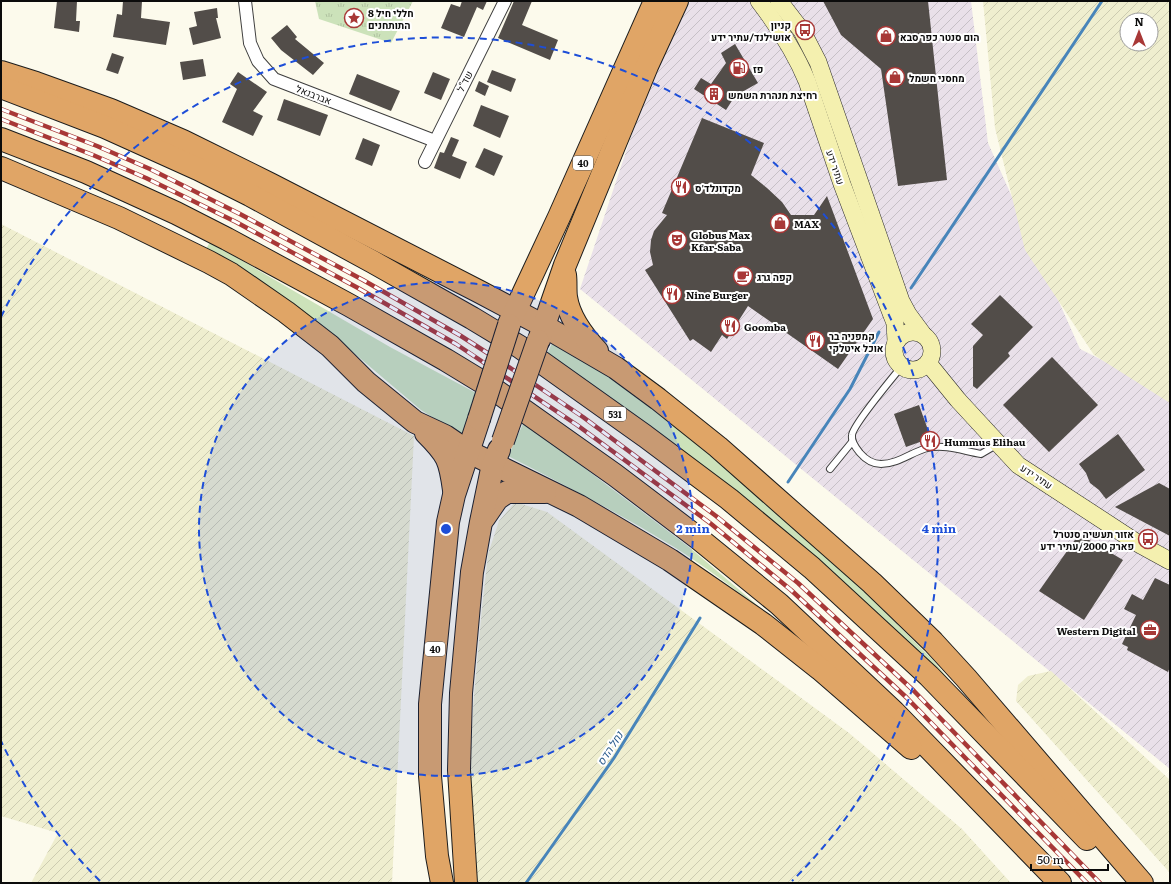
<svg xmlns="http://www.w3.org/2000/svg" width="1171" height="884" viewBox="0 0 1171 884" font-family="Literata,Heebo,serif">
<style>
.industrial{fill:url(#industrial-furrows)}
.farmland{fill:url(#farmland-furrows);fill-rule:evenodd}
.grass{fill:#cce2ba}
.park{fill:url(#park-tufts)}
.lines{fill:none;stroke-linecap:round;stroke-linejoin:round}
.stream{stroke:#4885ba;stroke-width:3}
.building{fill:#524d49}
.lane-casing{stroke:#3e3e3e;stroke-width:8}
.street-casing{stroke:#3e3e3e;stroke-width:14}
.secondary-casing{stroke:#2d2d2d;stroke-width:18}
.highway-casing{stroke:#1c1c1c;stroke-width:24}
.lane{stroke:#fff;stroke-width:6}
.street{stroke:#fff;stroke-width:12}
.secondary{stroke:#f4f0af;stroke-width:17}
.highway{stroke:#e0a566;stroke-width:22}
.rail-casing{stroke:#a83837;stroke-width:4.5}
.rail{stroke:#fff;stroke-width:3;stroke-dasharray:9;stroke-linecap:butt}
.highway-bridge-casing{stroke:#1c1c1c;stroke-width:24;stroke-linecap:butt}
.highway-bridge{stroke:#e0a566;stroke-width:22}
.ring{fill:none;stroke:#1d4ed8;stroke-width:2;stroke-dasharray:7 5}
.labels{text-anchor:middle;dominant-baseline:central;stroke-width:4;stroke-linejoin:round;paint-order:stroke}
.shield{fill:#fff;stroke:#545454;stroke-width:1}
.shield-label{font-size:9px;font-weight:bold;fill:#0b0b0b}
.poi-label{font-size:10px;font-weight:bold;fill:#0b0b0b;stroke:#fff;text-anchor:start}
.street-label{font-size:10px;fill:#0b0b0b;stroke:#fff}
.water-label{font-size:11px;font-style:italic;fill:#26598b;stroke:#fff}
.centre{fill:#1d4ed8;stroke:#fff;stroke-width:2}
.ring-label{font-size:12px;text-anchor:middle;font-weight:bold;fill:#1d4ed8;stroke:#fff;stroke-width:4;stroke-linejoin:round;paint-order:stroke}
</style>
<defs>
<pattern id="industrial-furrows" width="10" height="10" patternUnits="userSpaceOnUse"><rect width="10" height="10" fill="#e9e0e9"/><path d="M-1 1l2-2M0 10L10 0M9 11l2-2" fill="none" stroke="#c6bfc6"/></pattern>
<pattern id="farmland-furrows" width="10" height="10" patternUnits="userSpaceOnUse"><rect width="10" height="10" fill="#efeecf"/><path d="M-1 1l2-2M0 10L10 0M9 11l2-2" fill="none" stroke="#cccbb0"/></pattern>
<pattern id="park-tufts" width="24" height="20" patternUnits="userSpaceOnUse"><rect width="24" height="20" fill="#cce2ba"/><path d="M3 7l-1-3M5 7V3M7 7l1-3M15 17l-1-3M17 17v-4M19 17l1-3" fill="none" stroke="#aec19f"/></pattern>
</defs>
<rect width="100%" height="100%" fill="#fcfaec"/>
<polygon class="industrial" points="687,1 971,1 988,143 1080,349 1170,394 1170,769 580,289 644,98"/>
<g class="farmland">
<path d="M983 1H1170V403L1094 355 1025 250 995 128ZM1127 20H1151V44H1127Z"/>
<polygon points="1,224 414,436 392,883 31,883 58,833 1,816"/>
<polygon points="515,502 547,512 849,733 962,829 1011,883 475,883 467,810 474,695 482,608 488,554 499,521"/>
<polygon points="1051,671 1170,780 1170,873 1016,701 1018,685 1028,676"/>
</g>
<g class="grass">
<polygon points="210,242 390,347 476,393 462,436 421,410 322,326 249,274 206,249"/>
<polygon points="554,339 620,381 737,476 858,585 933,660 982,720 547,354"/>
<path d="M523 424 558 448 689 547 771 617C739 593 708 568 674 547 620 514 565 485 508 456Z"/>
</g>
<polygon class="park" points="315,1 413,1 391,43 319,19"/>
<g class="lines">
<g class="stream">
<polyline points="911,288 1102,1"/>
<polyline points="788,482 850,389 879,332"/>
<polyline points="526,883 614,758 700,618"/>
</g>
</g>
<g class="building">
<polygon points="57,1 77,1 76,21 80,21 79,32 54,28"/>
<polygon points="123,1 142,1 141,18 170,22 166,45 113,37 117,14 122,15"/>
<polygon points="462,1 487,1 483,10 477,7 464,37 441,28 451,4 460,7"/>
<polygon points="514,1 532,1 522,25 558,40 550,60 498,38"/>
<polygon points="823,1 928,1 947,180 898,186 881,69 841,35"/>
<polygon points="217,8 218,18 216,18 221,38 193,45 189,28 197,26 194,12"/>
<polygon points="287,25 297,37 295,39 324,63 313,75 281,50 271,38"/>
<polygon points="735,44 758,83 735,96 726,110 694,89 701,78 711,84 726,63 721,53"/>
<polygon points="112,53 124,57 118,74 106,70"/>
<polygon points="203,59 206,76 183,80 180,62"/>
<polygon points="492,70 516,79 511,92 487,82"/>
<polygon points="238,72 267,92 253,111 263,116 253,136 222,122 237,89 230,84"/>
<polygon points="433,72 450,79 441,100 424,93"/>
<polygon points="357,74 400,91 391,111 349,94"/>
<polygon points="479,81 489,86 485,96 475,91"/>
<polygon points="284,99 328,115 320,136 277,120"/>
<polygon points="481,105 509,116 500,138 473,126"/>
<polygon points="702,118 764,143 751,175 767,188 782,202 791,215 814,215 827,196 873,319 838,369 748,306 727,339 722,335 711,352 693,339 690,341 645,270 653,265 650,252 651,240 654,231 667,215 662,213"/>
<polygon points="451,137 459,140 452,156 467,162 460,179 434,168 440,152 444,153"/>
<polygon points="363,138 380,145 372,166 355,159"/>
<polygon points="484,148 503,156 494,176 475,167"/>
<polygon points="1000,295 1033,327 1008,353 1010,356 977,389 973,386 973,346 983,335 971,324"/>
<polygon points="1052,357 1098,405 1049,452 1003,405"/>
<polygon points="919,405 931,438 906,447 894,414"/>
<polygon points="1118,434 1145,470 1106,499 1099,490 1090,483 1086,473 1079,464"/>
<polygon points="1159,483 1170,489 1170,536 1115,507"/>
<polygon points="1079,534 1123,560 1084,620 1039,591"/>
<polygon points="1155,578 1170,585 1170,667 1168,672 1127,650 1128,647 1122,644 1136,615 1124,609 1132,594 1143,600"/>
</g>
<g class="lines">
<defs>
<g id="lane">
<path d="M902 366C893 377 853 425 852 435 851 442 856 448 860 453 866 460 873 464 881 464 898 464 912 452 927 448 946 444 963 451 981 454L998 444"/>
<polyline points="830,469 852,442"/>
</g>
<g id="street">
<polyline points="245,1 250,43 258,61 274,79 435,141"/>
<polyline points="425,162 505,1"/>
</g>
<g id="secondary">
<path d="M759 1C778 26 795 52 807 81L842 184 891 313 895 323 896 341"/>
<polyline points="779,1 802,31 818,62 901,301 908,314 922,333"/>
<circle cx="913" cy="351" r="19"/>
<polyline points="928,363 958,400 1018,465 1139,544 1170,561"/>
</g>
<g id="highway">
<polyline points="1,72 36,83 111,110 183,141 270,184 480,292 544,326 616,368 658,399 718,447 872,583 933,642 966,678 1142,883"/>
<polyline points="1,87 105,127 198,169 250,195 373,262 472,318 520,347 645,436 729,499 812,568 929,676 1087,839"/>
<polyline points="1,139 86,172 176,213 227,239 349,305 446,360 492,388 615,475 698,538 779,604 894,712 1060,883"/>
<polyline points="1,168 119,218 209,262 231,274 286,312 330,346 366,382 415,422 445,436 467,451 579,506 670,560 763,624 820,669 911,748"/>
<path d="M565 275C566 282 565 290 566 297 569 318 583 336 597 351"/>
<polyline points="509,324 559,217 655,1"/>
<polyline points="539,340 565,265 647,66 677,1"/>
<path d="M426 433C448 455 450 460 454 490"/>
<polyline points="484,518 497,499 507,492 545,492"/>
<polyline points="442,883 437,856 430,776 430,704 448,522 454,495 479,419"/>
<polyline points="466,883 459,770 461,693 472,572 481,522 493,464 499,450"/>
</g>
</defs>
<use href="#lane" class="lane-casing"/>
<use href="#street" class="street-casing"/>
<use href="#secondary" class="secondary-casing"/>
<use href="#highway" class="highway-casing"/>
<use href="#lane" class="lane"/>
<use href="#street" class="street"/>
<use href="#secondary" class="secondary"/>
<use href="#highway" class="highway"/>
<defs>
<g id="rail">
<polyline points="1,109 97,146 150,169 240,214 363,280 461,336 503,363 583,417 716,516 798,583 914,691 1100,883"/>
<polyline points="1,119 93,155 146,178 236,222 358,288 456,344 577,425 710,523 791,590 907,698 1087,883"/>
</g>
</defs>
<use href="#rail" class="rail-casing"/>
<use href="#rail" class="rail"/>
<defs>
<g id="highway-bridge">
<polyline points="479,419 509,325"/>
<polyline points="503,441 538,341"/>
</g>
</defs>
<use href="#highway-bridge" class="highway-bridge-casing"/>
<use href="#highway-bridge" class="highway-bridge"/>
</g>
<circle cx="446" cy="529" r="247" fill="#1d4ed8" fill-opacity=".12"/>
<g class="ring">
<circle cx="446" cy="529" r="247"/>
<path d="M100 881A493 493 0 0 1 1 741M1 317A493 493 0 1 1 792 881"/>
</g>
<defs>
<symbol id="sight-ring" viewBox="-11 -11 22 22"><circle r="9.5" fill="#fff" stroke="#a83837" stroke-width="1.5"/><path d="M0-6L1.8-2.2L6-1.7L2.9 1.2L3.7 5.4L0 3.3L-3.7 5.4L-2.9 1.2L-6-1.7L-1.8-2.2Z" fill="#a83837"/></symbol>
<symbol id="bus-ring" viewBox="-11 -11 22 22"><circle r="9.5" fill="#fff" stroke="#a83837" stroke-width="1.5"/><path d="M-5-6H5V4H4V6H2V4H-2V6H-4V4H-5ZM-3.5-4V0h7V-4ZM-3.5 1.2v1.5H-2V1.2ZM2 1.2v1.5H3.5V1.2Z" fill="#a83837"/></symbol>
<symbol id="shop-ring" viewBox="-11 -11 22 22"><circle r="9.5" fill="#fff" stroke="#a83837" stroke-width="1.5"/><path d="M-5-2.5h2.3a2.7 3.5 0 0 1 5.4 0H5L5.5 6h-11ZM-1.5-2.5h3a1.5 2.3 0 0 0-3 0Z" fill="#a83837"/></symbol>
<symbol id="fuel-ring" viewBox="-11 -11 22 22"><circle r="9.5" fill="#fff" stroke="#a83837" stroke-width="1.5"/><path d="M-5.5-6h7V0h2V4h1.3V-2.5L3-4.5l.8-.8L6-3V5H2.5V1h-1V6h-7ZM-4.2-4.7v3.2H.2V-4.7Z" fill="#a83837"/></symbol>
<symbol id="building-ring" viewBox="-11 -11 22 22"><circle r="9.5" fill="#fff" stroke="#a83837" stroke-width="1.5"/><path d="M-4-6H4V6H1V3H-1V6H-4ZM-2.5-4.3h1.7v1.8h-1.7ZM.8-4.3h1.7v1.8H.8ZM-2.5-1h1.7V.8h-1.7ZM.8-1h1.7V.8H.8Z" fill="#a83837"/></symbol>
<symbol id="restaurant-ring" viewBox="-11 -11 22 22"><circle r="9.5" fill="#fff" stroke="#a83837" stroke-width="1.5"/><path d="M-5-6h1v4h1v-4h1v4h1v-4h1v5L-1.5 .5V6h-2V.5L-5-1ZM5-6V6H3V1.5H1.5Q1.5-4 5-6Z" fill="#a83837"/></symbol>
<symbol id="theatre-ring" viewBox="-11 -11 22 22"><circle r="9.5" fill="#fff" stroke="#a83837" stroke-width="1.5"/><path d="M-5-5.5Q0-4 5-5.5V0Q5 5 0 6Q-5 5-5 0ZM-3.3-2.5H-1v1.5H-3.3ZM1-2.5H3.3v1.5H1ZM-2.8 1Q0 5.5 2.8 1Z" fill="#a83837"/></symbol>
<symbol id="cafe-ring" viewBox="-11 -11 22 22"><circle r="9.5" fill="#fff" stroke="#a83837" stroke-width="1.5"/><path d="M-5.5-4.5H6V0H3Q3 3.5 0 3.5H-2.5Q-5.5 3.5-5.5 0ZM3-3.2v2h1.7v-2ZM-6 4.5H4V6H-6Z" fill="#a83837"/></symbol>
<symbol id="office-ring" viewBox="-11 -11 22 22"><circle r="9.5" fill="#fff" stroke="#a83837" stroke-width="1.5"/><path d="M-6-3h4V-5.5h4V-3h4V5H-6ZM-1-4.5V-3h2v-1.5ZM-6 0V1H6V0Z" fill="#a83837"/></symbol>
</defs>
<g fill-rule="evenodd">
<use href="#sight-ring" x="343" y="7" width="22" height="22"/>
<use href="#bus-ring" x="794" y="19" width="22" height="22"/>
<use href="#shop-ring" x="875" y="25" width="22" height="22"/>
<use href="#fuel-ring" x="728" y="57" width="22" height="22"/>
<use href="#shop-ring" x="884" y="66" width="22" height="22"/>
<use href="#building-ring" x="703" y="83" width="22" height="22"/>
<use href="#restaurant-ring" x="670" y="176" width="22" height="22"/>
<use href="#shop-ring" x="769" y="212" width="22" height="22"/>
<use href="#theatre-ring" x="666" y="229" width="22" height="22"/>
<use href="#cafe-ring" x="732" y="265" width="22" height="22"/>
<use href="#restaurant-ring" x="661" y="283" width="22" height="22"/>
<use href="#restaurant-ring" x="719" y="315" width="22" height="22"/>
<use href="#restaurant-ring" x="804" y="330" width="22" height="22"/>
<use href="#restaurant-ring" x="919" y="430" width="22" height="22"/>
<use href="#bus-ring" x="1137" y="528" width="22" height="22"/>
<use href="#office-ring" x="1139" y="619" width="22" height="22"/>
</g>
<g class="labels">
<g class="shield">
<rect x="573" y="156" width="20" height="14" rx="3"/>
<rect x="604" y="407" width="22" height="14" rx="3"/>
<rect x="425" y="642" width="20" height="14" rx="3"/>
</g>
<g class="shield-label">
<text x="583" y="163">40</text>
<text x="615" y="414">531</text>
<text x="435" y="649">40</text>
</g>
<g class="poi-label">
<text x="368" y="12">8 חללי חיל<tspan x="368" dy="12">התותחנים</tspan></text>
<text x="791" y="24" text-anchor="end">קניון<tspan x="791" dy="12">אושילנד/עתיר ידע</tspan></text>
<text x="900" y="36">הום סנטר כפר סבא</text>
<text x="753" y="68">פז</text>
<text x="909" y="77">מחסני חשמל</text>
<text x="728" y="94">רחיצת מנהרת השמש</text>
<text x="695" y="187">מקדונלד'ס</text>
<text x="794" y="223">MAX</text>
<text x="691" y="234">Globus Max<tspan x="691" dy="12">Kfar-Saba</tspan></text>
<text x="757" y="276">קפה גרג</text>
<text x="686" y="294">Nine Burger</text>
<text x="744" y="326">Goomba</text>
<text x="829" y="335">קמפניה בר<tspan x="829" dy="12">אוכל איטלקי</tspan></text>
<text x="944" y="441">Hummus Elihau</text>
<text x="1134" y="533" text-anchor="end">אזור תעשיה סנטרל<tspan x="1134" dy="12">פארק 2000/עתיר ידע</tspan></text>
<text x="1136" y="630" text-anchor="end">Western Digital</text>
</g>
<g class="street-label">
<text transform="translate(464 81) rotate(-63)">שד"ל</text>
<text transform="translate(314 94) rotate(21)">אברבנאל</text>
<text transform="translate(836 167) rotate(71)">עתיר ידע</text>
<text transform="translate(1037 476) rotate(34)">עתיר ידע</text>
</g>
<g class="water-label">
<text transform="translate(609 748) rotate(-57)">נחל הדס</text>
</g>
</g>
<circle cx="446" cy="529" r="6" class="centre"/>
<g class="ring-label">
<text x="693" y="533">2 min</text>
<text x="939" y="533">4 min</text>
</g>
<rect width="1171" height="884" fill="none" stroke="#0b0b0b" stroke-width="4"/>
<g transform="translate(1139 32)"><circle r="19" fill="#ffffff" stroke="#9d9d9d"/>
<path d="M0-3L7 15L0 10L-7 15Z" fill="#a83837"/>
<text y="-6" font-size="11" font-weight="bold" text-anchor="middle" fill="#0b0b0b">N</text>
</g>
<path d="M1031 864v6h77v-6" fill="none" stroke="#0b0b0b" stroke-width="2"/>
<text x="1037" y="864" font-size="12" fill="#0b0b0b" stroke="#ffffff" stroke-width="3" paint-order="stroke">50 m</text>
</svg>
